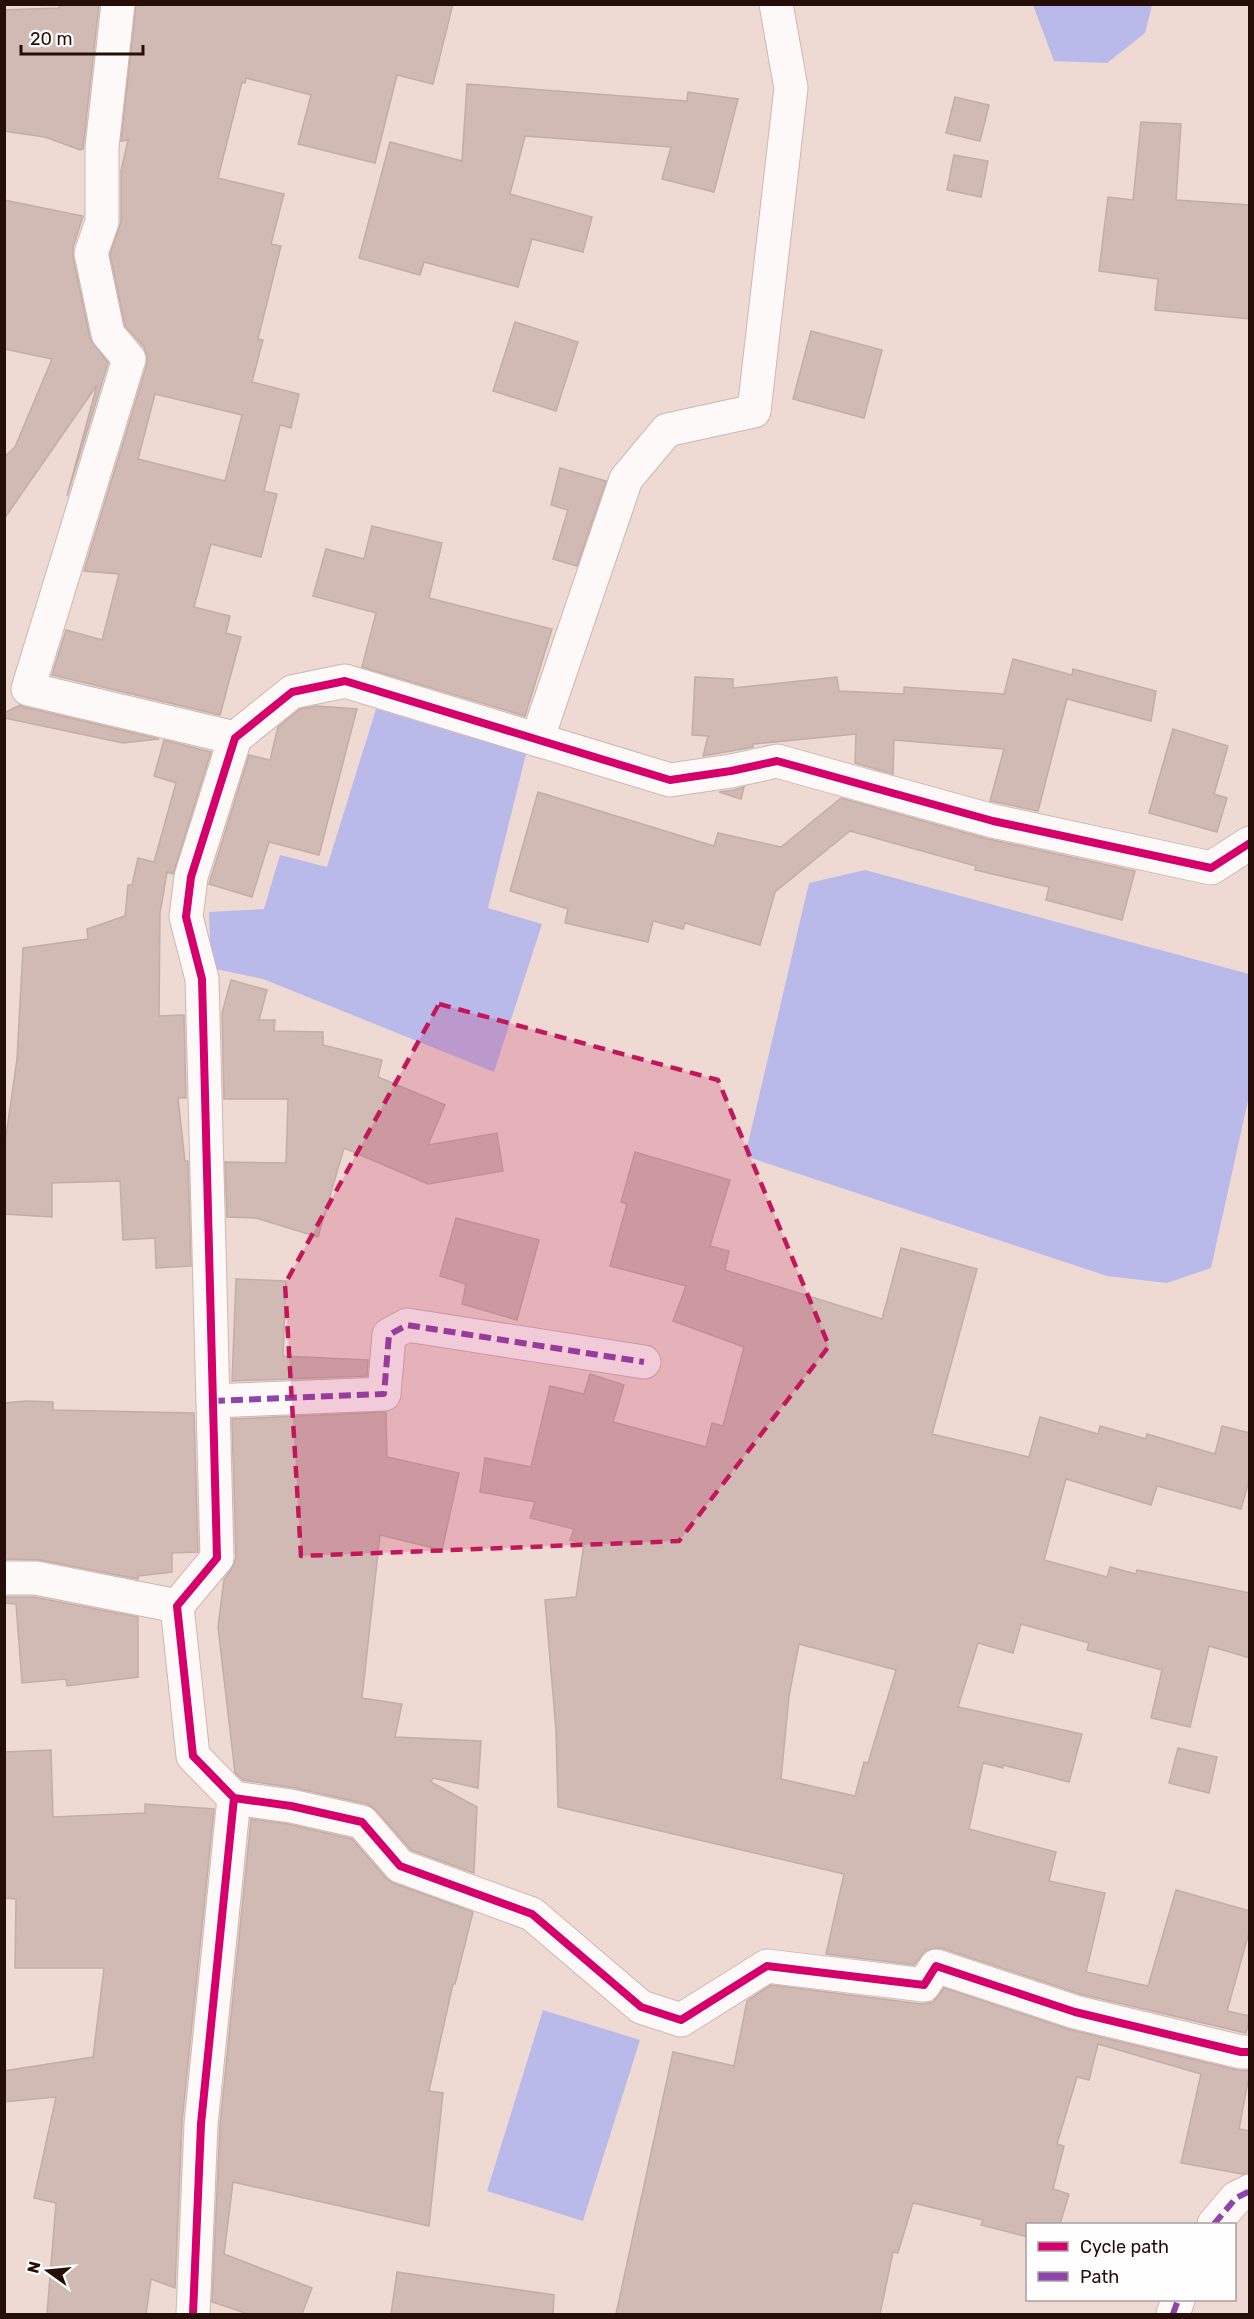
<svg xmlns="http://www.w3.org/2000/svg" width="1254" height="2319" viewBox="0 0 1254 2319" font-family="Rubik,sans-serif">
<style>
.water{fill:#b9bae9}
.building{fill:#d0bab3;stroke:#c3ada6;stroke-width:1.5;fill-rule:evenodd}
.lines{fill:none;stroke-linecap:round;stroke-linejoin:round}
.street-casing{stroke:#ceb7b1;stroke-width:35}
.street{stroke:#fdf9f8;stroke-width:33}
.quiet{stroke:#8e44ad;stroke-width:6;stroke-dasharray:12 6;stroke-linecap:butt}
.cycleway-casing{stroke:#fefefe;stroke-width:11}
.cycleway{stroke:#d6006c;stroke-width:8}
.marked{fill:#c2185b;fill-opacity:0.2;stroke:#c2185b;stroke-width:4.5;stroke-dasharray:12 8;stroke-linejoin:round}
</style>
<rect width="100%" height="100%" fill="#efd9d3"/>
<g class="water">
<polygon points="1033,5 1033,4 1152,5 1145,33 1107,63 1054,61"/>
<polygon points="376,709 526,754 488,908 542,924 494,1072 263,979 211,968 209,912 264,909 280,855 327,867"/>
<polygon points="865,870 1249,974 1249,1096 1211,1268 1167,1283 1107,1276 745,1156 809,883"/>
<polygon points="543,2010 640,2040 583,2221 487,2191"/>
</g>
<g class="building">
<polygon points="60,4 99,4 83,149 80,150 45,137 4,131 4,10 59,8"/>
<path d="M136 4H453L433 84 397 75 375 163 298 144 311 95 246 78 245 83 242 82 218 178 284 194 271 244 281 246 258 339 263 340 252 382 299 394 291 428 280 425 264 491 277 494 261 557 211 544 194 607 230 616 226 633 241 637 220 715 52 675 66 630 102 640 119 574 84 571 147 364V356L144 347 125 326 110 254 121 222V171L128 140 121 141ZM155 394 242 415 225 481 138 459Z"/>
<polygon points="467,84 687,101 688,92 738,99 714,192 662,179 671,147 525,136 510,194 592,217 583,252 532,239 518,287 424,262 420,275 359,258 390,142 462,161"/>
<polygon points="955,97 989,105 980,141 946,133"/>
<polygon points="1141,122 1181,124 1176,200 1250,205 1250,319 1155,310 1158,279 1099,271 1108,197 1133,200"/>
<polygon points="954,155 988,161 981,197 947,190"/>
<polygon points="4,200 83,216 73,247 73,257 90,338 108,363 67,496 97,385 4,519 4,457 15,447 52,359 4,349"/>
<polygon points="515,322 578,342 556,411 493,391"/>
<polygon points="811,331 882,350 864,418 793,399"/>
<polygon points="560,468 606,481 577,566 553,559 568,510 551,505"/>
<polygon points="372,526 442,543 429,598 552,629 525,716 362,667 376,613 313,596 326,549 364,559"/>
<polygon points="1013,659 1072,675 1073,669 1156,691 1151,721 1067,699 1038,811 990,801 1004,749 894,740 893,774 855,763 856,734 753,744 753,747 703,756 708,736 692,735 695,677 733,679 733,688 837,677 839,691 904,694 904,687 1004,694"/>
<polygon points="20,705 24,707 159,739 123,743 4,718 4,713"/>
<polygon points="317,706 357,709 319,855 269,842 252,897 209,884 249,755 270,760 278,727 300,709"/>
<polygon points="1173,729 1228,746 1214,794 1227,798 1217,832 1149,813"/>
<polygon points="164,740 211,752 173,874 167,872 160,913 159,1016 184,1015 186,1098 178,1098 185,1161 188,1161 191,1266 156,1268 155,1238 123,1240 120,1181 52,1183 52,1217 4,1214 4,1150 17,1059 23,948 88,939 87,929 125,916 128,885 132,885 138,858 154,862 176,783 154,776"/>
<polygon points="744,787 741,799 719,792 734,790"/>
<polygon points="538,792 714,846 718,833 781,847 841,798 988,839 1135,871 1122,920 1046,900 1049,887 975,870 976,866 850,831 775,892 760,945 685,923 683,929 653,921 648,942 565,923 568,909 510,891"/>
<polygon points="231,980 267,990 259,1020 275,1020 274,1031 323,1032 323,1045 382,1060 378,1077 445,1105 428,1145 497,1133 503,1171 428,1184 344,1148 318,1237 256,1218 227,1217 225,1162 286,1163 288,1099 224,1099 222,1013"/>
<path d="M635 1152 730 1180 710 1246 729 1251 725 1270 882 1319 901 1248 977 1269 932 1434 1029 1457 1040 1417 1098 1434 1100 1426 1146 1439 1147 1434 1215 1454 1222 1426 1250 1433V1477L1241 1509 1157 1486 1151 1505 1066 1479 1044 1560 1107 1577 1110 1567 1136 1574 1137 1570 1250 1593V1658L1209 1646 1190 1727 1151 1718 1162 1670 1087 1650 1089 1643 1021 1624 1013 1653 978 1643 958 1707 1082 1734 1069 1782 1003 1765V1768L983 1763 969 1829 1056 1852 1049 1881 1105 1893 1086 1972 1148 1986 1176 1890 1250 1911V1929L1227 2011 1250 2016 1246 2033 1080 1994 941 1948 926 1950 914 1965 826 1954 844 1874 558 1807 556 1730 545 1600 576 1597 584 1544 570 1540 574 1529 530 1518 535 1502 480 1492 485 1458 531 1467 550 1386 584 1394 590 1374 624 1385 613 1422 706 1447 712 1423 723 1426 744 1347 673 1321 686 1286 610 1266 627 1204 621 1202ZM799 1644 896 1670 868 1763 864 1762 855 1796 781 1779 789 1696Z"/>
<polygon points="456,1218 539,1240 517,1320 462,1304 466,1284 440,1276"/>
<polygon points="236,1279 286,1281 283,1356 368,1360 367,1376 232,1381"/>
<polygon points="26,1401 53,1402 53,1410 194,1413 198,1552 172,1553 172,1572 138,1576 138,1579 40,1560 4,1559 4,1403"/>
<polygon points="386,1412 387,1457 459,1473 442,1550 380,1535 362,1698 402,1704 395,1737 481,1741 478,1788 433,1778 431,1782 477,1807 474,1873 411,1850 376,1810 367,1804 295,1788 243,1780 235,1773 218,1627 224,1579 231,1570 236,1558 232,1419"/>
<polygon points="4,1597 34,1597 138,1617 138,1677 67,1686 66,1679 22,1683 16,1604 4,1603"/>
<polygon points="1178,1748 1217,1757 1209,1793 1169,1783"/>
<polygon points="51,1750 53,1817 145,1813 145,1804 214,1809 182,2122 175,2288 151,2279 146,2314 47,2314 56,2203 34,2198 56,2097 4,2102 4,2071 93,2057 104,1968 15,1968 16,1899 4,1898 4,1752"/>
<polygon points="251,1819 288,1824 352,1839 386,1878 393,1883 473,1912 455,1984 453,1984 429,2091 443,2093 429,2226 233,2182 224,2254 312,2288 302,2314 248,2314 212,2302 220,2125"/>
<polygon points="771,1985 922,2004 933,2002 944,1988 1071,2030 1237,2070 1250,2071 1239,2129 1250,2131 1250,2173 1242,2174 1181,2163 1201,2074 1098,2044 1089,2080 1077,2077 1057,2144 1064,2146 1053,2189 1069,2194 1060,2224 1028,2224 1028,2237 981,2225 983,2220 913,2203 898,2253 893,2252 880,2314 616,2314 673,2052 734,2066 747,2001"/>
<polygon points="397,2272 554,2295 553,2314 391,2314"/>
</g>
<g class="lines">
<defs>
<g id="street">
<polyline points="118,4 102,147 102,222 91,253 108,334 129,359 28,689 235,738"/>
<polyline points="537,740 626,479 667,430 754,411 791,88 776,4"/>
<polyline points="213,1401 384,1394 389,1335 407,1325 644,1362"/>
<polyline points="4,1578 36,1578 177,1606"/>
<polyline points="234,1798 291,1806 362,1822 400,1866 532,1914 641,2007 681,2020 767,1966 924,1985 936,1966 1075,2012 1241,2052 1250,2052"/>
<polyline points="1214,2224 1236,2198 1250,2191"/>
<polyline points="193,2314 201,2124 234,1798 193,1756 177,1606 217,1558 202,979 186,917 191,877 235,738 292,692 345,681 670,780 731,771 777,761 993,821 1211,868 1250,843"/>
<polyline points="1173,2314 1178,2300"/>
</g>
</defs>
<use href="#street" class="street-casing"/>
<use href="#street" class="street"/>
<g class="quiet">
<polyline points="213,1401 384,1394 389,1335 407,1325 644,1362"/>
<polyline points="1214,2224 1236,2198 1250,2191"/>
<polyline points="1173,2314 1178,2300"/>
</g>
<defs>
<g id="cycleway">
<polyline points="234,1798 291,1806 362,1822 400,1866 532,1914 641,2007 681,2020 767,1966 924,1985 936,1966 1075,2012 1241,2052 1250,2052"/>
<polyline points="193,2314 201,2124 234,1798 193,1756 177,1606 217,1558 202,979 186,917 191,877 235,738 292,692 345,681 670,780 731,771 777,761 993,821 1211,868 1250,843"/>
</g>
</defs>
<use href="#cycleway" class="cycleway-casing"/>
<use href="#cycleway" class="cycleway"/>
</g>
<path class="marked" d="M439 1004 718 1080 829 1346 679 1541 301 1556 285 1284Z"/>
<rect width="1254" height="2319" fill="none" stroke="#260e08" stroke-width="12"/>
<rect x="1026" y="2223" width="210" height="78" fill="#fefefe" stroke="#a89e9c" stroke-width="1.5"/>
<rect x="1038" y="2242" width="30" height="9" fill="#d6006c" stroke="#a89e9c" stroke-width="1.5"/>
<text x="1080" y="2253" font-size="18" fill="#260e08">Cycle path</text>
<rect x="1038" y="2272" width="30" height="9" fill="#8e44ad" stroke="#a89e9c" stroke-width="1.5"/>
<text x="1080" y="2283" font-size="18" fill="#260e08">Path</text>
<g transform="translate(48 2271) rotate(285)" stroke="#fefefe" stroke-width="4.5" paint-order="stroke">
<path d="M0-4.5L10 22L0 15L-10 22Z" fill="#260e08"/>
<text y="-9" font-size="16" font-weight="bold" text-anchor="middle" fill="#260e08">N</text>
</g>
<path d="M21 45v9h122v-9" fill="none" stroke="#260e08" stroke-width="3"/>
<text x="30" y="45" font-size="18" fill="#260e08" stroke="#fefefe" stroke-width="4.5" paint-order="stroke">20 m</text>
</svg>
